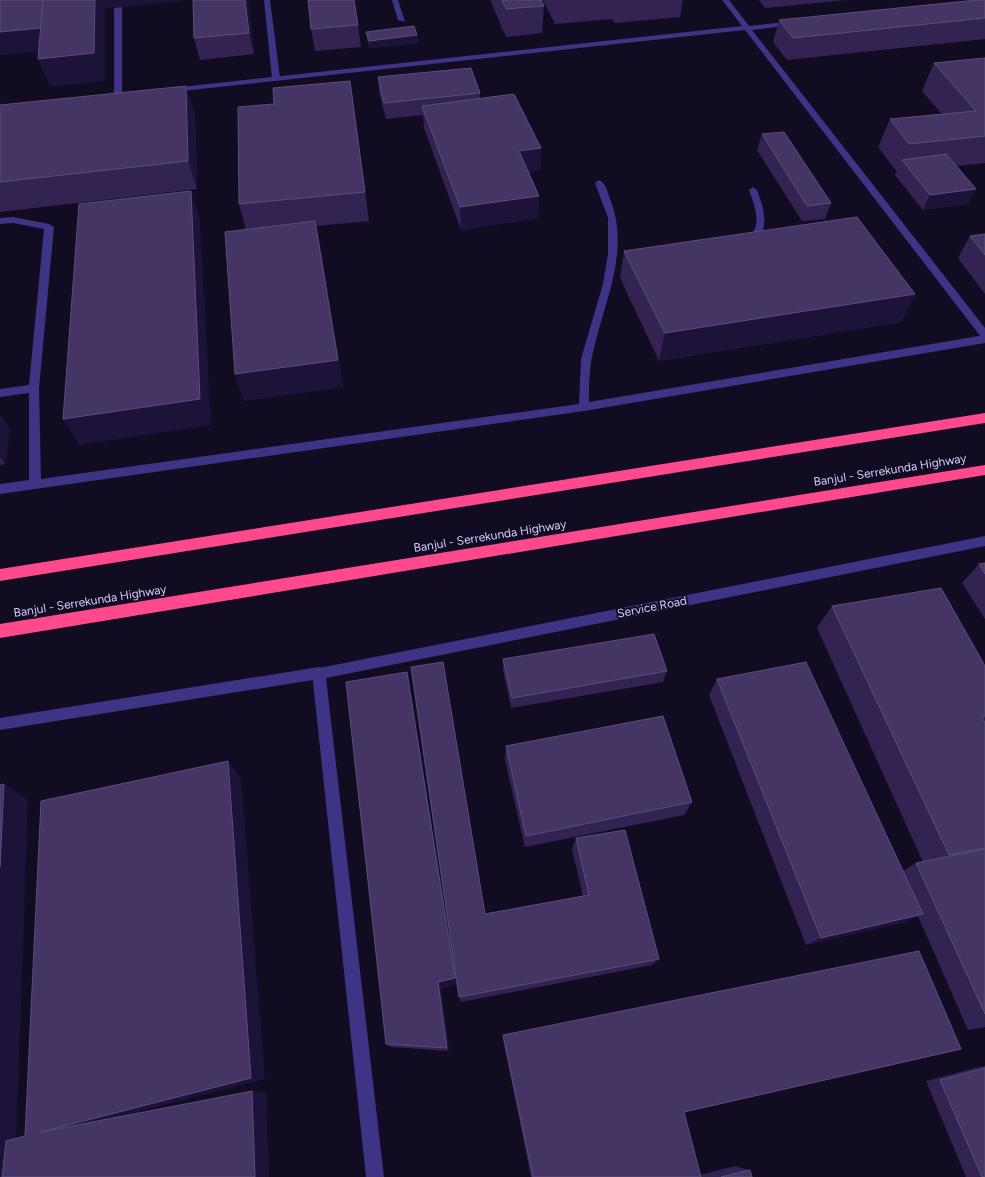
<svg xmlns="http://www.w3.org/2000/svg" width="985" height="1177" viewBox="0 0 985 1177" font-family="Figtree,sans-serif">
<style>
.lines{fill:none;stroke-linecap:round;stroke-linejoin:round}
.lane{fill:#3f3386;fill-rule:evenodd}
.street{fill:#3f3386;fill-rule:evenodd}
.highway{fill:#ff498d;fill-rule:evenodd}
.wall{fill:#322353}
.shaded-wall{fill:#1d1238}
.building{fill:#443565;stroke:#5b4d7e}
.labels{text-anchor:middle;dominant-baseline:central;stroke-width:4;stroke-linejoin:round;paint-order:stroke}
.street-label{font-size:12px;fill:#d9ceff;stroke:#120c23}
</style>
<rect width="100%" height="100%" fill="#120c23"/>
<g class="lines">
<g class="lane">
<polygon points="264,0 270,0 280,78 276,80 272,78"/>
<polygon points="392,0 398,0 405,22 398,20"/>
<polygon points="118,3 122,5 122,95 118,97 114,95 114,5"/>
<path d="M599 180C606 183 608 193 610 199 631 251 604 302 593 352 589 369 589 386 589 402L985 335V343L584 411 0 494V484L29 480V393L0 397V389L29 385 44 229 13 223 0 224V218L13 217 49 224 54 227 39 388 41 479 579 404 581 359 603 284 608 254V218L595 183Z"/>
<path d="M753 187 757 190C764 209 773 235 747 244L742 241C745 238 749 236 752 233 762 222 753 202 749 190Z"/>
<polygon points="319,667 324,669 326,673 324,677 319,679 0,730 0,718"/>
</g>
<g class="street">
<polygon points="722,0 729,0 749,26 796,21 797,23 793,25 752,30 985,328 985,338 981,337 745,30 172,92 168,90 172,88 742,26"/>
<polygon points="985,536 985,546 326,678 384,1177 366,1177 312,673 314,669"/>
</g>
<g class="highway">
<polygon points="985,413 985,423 0,581 0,569"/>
<polygon points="985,465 985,475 0,638 0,624"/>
</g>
</g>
<g class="wall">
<polygon points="193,0 248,0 254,54 200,60 194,38"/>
<polygon points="490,0 683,0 680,17 615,23 612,19 555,24 543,0 541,1 544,6 542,33 506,37"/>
<polygon points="759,0 847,0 765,8"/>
<polygon points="985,0 985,39 787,60 773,42 779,20"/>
<polygon points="358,25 361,47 315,51 311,29"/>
<polygon points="366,32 417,35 418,43 370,48 367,39"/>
<polygon points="985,58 985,163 957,166 976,189 968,204 923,210 895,175 897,172 878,147 890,119 942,114 922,91 934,63"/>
<polygon points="378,77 480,93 480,99 541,148 540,170 528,172 539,196 538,218 461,230 424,128 423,115 386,119 379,92"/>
<polygon points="350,81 369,221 316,226 321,249 343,387 244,401 235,374 246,230 239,204 274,104"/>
<polygon points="0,105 195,114 197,189 0,212"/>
<polygon points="762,134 831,203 825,219 802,221 757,150"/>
<polygon points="985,234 985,294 958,258 970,236"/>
<polygon points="624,251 915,294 901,322 659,361 620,278"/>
<polygon points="0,415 10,430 5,464 0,465"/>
<polygon points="985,563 985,619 962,583 979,564"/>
<polygon points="832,606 985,666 985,1027 968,1030 918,916 905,922 806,945 709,695 717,679 903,871 916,863 923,862 817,628"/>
<polygon points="503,659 667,671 663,682 511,708 503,670"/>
<polygon points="407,672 457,984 441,988 449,1051 391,1047 386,1044"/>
<polygon points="506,746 692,802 684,815 525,847 505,760"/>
<polygon points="576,838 659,959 652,965 461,1002 459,997 485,914 583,896 572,849"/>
<polygon points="503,1035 684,1112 700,1175 735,1166 750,1170 752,1177 531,1177 503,1039"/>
<polygon points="985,1066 985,1177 966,1177 926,1081 979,1067"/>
</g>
<g class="shaded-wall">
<polygon points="95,0 189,0 105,9 105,81 50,87 38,59"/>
<polygon points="245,0 248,0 254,54 249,33"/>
<polygon points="43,28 52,50 0,55 0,32"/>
<polygon points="417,35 418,43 370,48 369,41"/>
<polygon points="186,86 195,114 197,189 188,161"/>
<polygon points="541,148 540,170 518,174 519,151"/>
<polygon points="976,189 968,204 923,210 930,195"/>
<polygon points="191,191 200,219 211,425 79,445 63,419"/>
<polygon points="539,196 538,218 461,230 460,207"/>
<polygon points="315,221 321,249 343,387 244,401 235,374"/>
<polygon points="915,294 901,322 659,361 665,333"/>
<polygon points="0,415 10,430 5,464 0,457"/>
<polygon points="407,672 457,984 441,988 449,1051 447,1048 438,982"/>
<polygon points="228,761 241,778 265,1079 68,1130 41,1132"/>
<polygon points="4,784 28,800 15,1177 0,1177 0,867"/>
<polygon points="923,914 905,922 806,945 821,938"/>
<polygon points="252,1091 266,1092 269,1177 255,1177"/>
</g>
<g class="building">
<polygon points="0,0 43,0 41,28 0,32"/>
<polygon points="43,0 95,0 94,53 38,59"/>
<polygon points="193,0 245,0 249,33 194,38"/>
<polygon points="308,0 354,0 358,25 311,29"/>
<polygon points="502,0 541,0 544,6 506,9"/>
<polygon points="977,0 985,0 985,18 793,38 779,20"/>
<polygon points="414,26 417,35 369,41 366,32"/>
<polygon points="985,58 985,136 909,144 890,119 976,111 934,63"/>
<polygon points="471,68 480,93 384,103 378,77"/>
<polygon points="350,81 365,192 239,204 238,107 274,104 273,88"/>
<polygon points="186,86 188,161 0,182 0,105"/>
<polygon points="514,94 541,148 519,151 539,196 460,207 422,106"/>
<polygon points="784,132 831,203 807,206 762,134"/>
<polygon points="946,154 976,189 930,195 902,160"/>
<polygon points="191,191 200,399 63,419 79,204"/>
<polygon points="857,217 915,294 665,333 624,251"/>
<polygon points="315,221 338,360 235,374 225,232"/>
<polygon points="985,234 985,255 970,236"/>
<polygon points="985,563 985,574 979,564"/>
<polygon points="941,588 985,666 985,716 982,717 985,723 985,848 949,855 832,606"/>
<polygon points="654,634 667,671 512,698 503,659"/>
<polygon points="443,662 485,914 589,895 576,838 625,830 659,959 459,997 411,667"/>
<polygon points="806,662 923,914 821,938 717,679"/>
<polygon points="407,672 455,978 438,982 447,1048 386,1044 346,682"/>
<polygon points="663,716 692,802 526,836 506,746"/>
<polygon points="228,761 251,1078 41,1132 252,1091 255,1177 2,1177 6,1141 25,1136 41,801"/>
<polygon points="4,784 0,867 0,785"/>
<polygon points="985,849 985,1014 916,863"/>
<polygon points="919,951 961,1049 684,1112 701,1177 533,1177 503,1035"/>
<polygon points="985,1068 985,1177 982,1177 940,1080"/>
<polygon points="750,1170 752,1177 721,1177"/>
</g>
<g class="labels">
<g class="street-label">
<text transform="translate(890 470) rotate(-9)">Banjul - Serrekunda Highway</text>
<text transform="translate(490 536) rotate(-9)">Banjul - Serrekunda Highway</text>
<text transform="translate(90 601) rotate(-9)">Banjul - Serrekunda Highway</text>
<text transform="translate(652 607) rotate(-11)">Service Road</text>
</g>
</g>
</svg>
